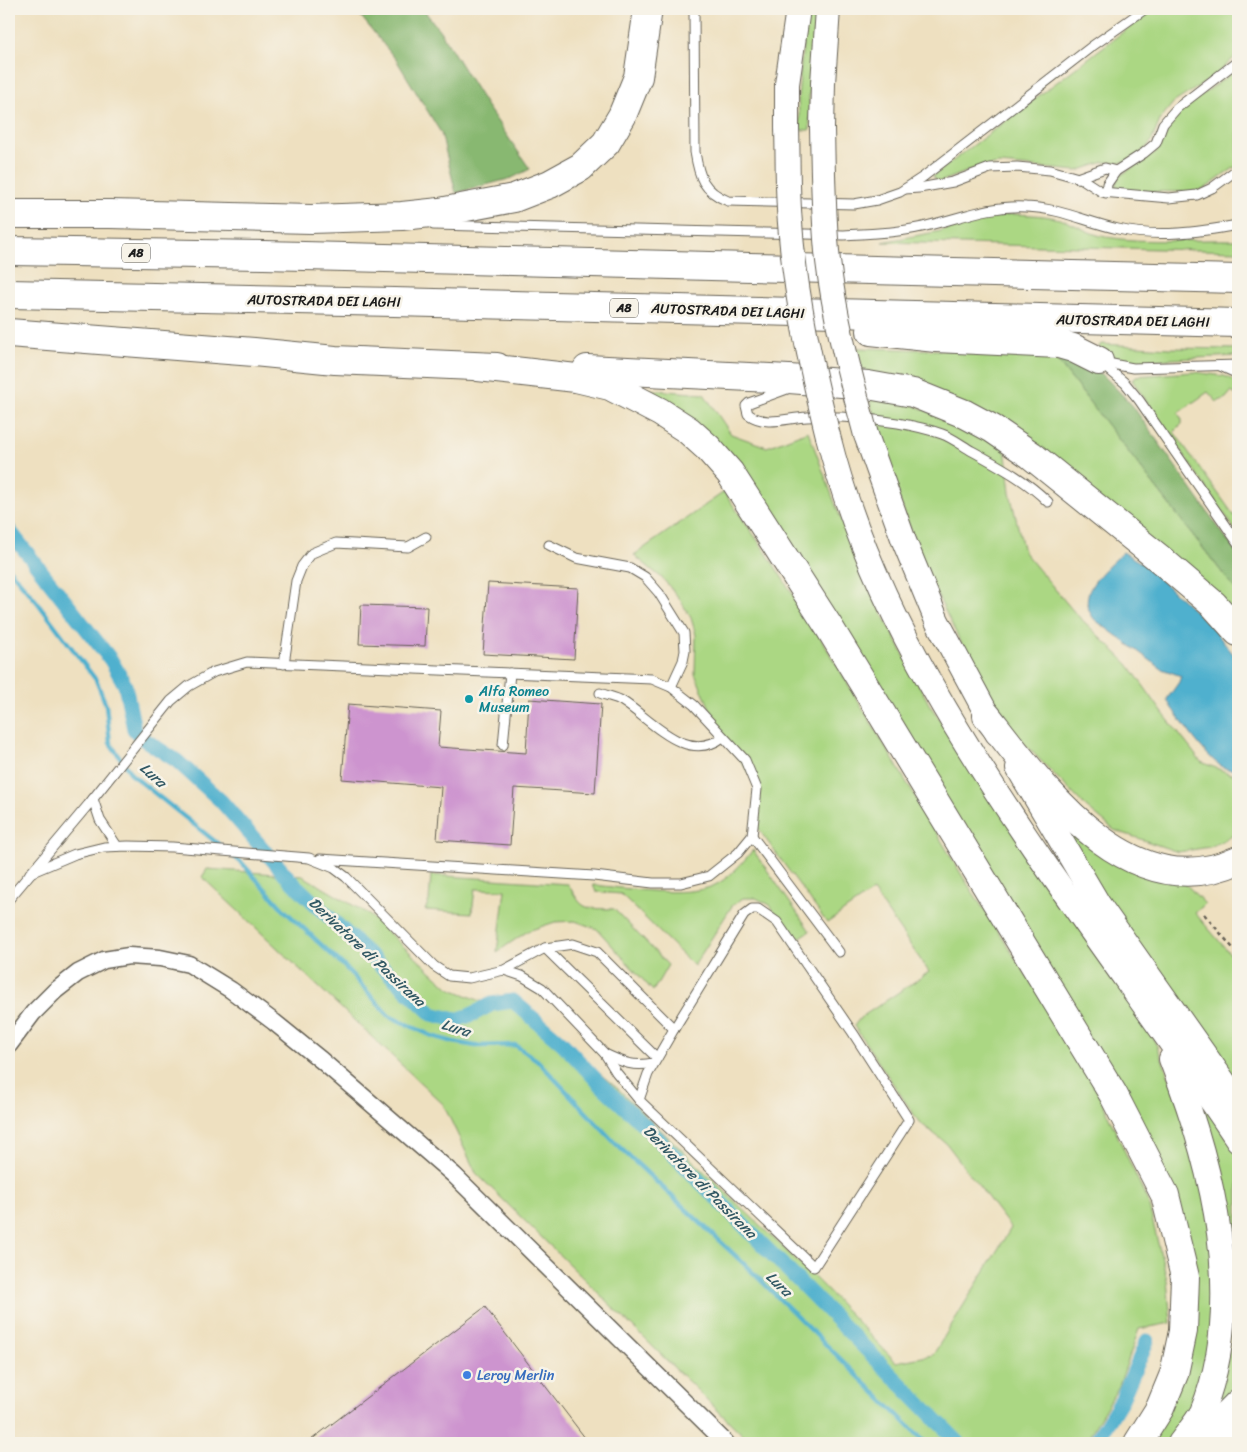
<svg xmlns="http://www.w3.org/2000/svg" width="1247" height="1452" viewBox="0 0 1247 1452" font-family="Sriracha,sans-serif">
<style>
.green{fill:#abd783;stroke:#647a50}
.forest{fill:#88b871;stroke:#526a46}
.water{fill:#4fb0ce;stroke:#366675}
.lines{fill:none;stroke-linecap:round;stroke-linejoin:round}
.stream{stroke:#4fb0ce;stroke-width:4.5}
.canal{stroke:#4fb0ce;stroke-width:15}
.building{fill:#cd94cf}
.service-casing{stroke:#666155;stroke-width:11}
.minor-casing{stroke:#666155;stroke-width:19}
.secondary-casing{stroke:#666155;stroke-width:26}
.motorway-casing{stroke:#666155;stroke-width:30}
.path{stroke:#666155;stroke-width:2.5;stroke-dasharray:4 4;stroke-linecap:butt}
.service{stroke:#fff;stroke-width:9}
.minor{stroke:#fff;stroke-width:16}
.secondary{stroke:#fff;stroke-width:24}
.motorway{stroke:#fff;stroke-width:28}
.secondary-bridge-casing{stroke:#666155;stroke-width:26;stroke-linecap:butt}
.secondary-bridge{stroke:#fff;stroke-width:24}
.culture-dot{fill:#0f9aa8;stroke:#f7f3e8;stroke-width:2}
.shop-dot{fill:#3f7fe0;stroke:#f7f3e8;stroke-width:2}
.labels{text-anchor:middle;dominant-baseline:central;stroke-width:5;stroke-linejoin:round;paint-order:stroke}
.shield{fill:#f7f3e8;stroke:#5e5c59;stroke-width:1}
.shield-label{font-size:12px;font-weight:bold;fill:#1c1c1c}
.street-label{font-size:14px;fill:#1c1c1c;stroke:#f7f3e8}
.culture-label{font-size:14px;fill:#0d838f;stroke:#f7f3e8;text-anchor:start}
.shop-label{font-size:14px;fill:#366cbe;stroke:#f7f3e8;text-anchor:start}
.water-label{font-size:15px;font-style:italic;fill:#305763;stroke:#f7f3e8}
</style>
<rect width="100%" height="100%" fill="#f7f3e8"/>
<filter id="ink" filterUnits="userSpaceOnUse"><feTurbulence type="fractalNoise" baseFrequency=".02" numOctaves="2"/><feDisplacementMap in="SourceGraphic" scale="10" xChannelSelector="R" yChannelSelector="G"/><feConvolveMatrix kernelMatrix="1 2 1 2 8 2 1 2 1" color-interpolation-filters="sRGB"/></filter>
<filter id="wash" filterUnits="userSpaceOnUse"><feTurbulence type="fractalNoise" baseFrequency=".0096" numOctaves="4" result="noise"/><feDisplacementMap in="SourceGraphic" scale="20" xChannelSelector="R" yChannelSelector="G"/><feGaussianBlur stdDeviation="1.12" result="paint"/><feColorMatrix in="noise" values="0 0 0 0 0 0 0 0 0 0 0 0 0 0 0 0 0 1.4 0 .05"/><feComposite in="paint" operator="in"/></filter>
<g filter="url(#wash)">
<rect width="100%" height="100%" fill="#eee0c0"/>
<g class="green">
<polygon points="806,9 816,9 809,97 810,130 800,130 798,98"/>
<polygon points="1155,9 1238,9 1238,54 1215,76 1173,103 1161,118 1151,142 1144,150 1130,160 1119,163 1104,162 1077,171 1000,164 979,167 937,183 933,176 1148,13"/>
<polygon points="1238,69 1238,165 1207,187 1195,192 1120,191 1115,188 1118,177 1156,152 1172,123 1183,108"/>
<path d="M1013 214C1030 215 1047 215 1063 220 1077 225 1091 235 1106 237 1149 244 1193 239 1237 240H1238V251L883 242 941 231 976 219Z"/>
<polygon points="1101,344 1170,348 1238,349 1238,356 1131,361 1118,359 1102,352 1099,346"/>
<polygon points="857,348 983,351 1049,350 1238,593 1238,621 1066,474 864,375"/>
<polygon points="1194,372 1224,376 1238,382 1238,396 1231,392 1226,398 1217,402 1208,392 1178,413 1182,420 1182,424 1174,432 1238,521 1238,534 1132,380 1136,376"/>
<polygon points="617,387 704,394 731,434 767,447 808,431 860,570 929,704 1144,1020 1157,1046 1174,1089 1206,1188 1219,1309 1194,1410 1169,1443 1145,1443 1180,1376 1170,1193 735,469"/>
<polygon points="868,393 895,397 1005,445 1010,493 1024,552 1075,613 1128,664 1162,712 1201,762 1231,774 1238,771 1238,833 1210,847 1178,852 1114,830 1086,807 1008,727 958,637 927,574 888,468"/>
<polygon points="724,492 767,554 820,637 963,877 1087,1069 1148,1202 1167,1280 1171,1323 1139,1329 1119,1386 1085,1443 751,1443 476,1173 443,1104 202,877 207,869 303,876 368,914 449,988 493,1006 521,1008 617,1088 818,1281 896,1362 933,1355 1011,1228 946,1143 919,1122 854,1026 860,1018 929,972 873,891 827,923 757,827 759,788 718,727 695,674 696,635 691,618 679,598 663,579 634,555"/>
<polygon points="1047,803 1181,879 1205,904 1195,913 1238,963 1238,1088 1106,902"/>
<path d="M753 850 810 931 796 940 770 905 756 898H743L732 906 694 966 621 894 596 892 593 885C626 888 683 898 713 886 729 879 742 863 753 850Z"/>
<path d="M431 875 568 884C584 911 582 908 614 909L668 965 653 991 597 929 575 921 555 922 528 931 497 952 505 890 475 889 472 913 425 910 429 901Z"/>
<polygon points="1176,1063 1238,1154 1238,1391 1202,1426 1230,1351 1234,1310 1233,1272"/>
</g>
<g class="forest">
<polygon points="355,9 423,9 440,31 486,105 530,169 512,178 456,193 441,133 397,61"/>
<polygon points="1049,350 1082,360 1103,375 1132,405 1238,555 1238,593"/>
</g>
<path class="water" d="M1123 552 1143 564 1175 593 1210 625 1238 660V768C1233 770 1228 770 1223 767 1206 758 1183 723 1171 707L1167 699 1179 682 1181 676 1162 669 1095 620C1072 593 1106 570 1123 552Z"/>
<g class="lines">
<polyline class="stream" points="9,569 37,602 96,680 106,705 110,743 132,775 242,863 284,910 345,967 389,1016 432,1036 453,1042 476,1046 515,1045 537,1060 615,1143 740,1260 926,1443"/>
<g class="canal">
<polyline points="9,530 111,660 125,685 134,729 142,738 177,761 221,801 293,883 432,1014 456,1020 473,1014 492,1004 513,1001 562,1043 601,1085 647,1128 959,1443"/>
<polyline points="1095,1443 1122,1399 1147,1341"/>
</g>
</g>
<g id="blocks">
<g class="building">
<polygon points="488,583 578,588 574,659 483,654"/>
<polygon points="361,605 427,607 425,646 359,644"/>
<polygon points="529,699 601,704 595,793 514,788 510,845 437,840 441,787 342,779 348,704 441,711 438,747 526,753"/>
<polygon points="485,1307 589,1443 307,1443"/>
</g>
</g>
</g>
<g filter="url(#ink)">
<use href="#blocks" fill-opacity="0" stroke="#666155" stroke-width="1"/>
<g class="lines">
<defs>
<g id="service">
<path d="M694 9 695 152C699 177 703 191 728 201L854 204 877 200 900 192 923 177 1091 47 1145 9"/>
<polyline points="1077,178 1105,168 1116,171"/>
<polyline points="905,189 919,188 953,182 990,168 1017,167 1050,170 1082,179 1102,192 1169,198 1197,195 1212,188 1238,169"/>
<polyline points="1106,193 1107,184 1116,171 1144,153 1156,143 1163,124 1177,108 1238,61"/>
<path d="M433 225 844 235C872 233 902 233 930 225 963 217 992 205 1026 207 1060 208 1086 222 1118 229 1158 238 1199 232 1238 225"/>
<polyline points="1102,362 1133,368 1238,365"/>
<polyline points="1101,363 1125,383 1139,400 1238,543"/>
<polyline points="1220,366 1238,374"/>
<path d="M787 389 749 403 746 406 748 414C766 427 786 418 807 417 818 416 830 417 841 417 874 419 911 423 942 434 953 438 963 446 972 451 999 466 1026 480 1048 502"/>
<polyline points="549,545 576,558 630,568 645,577 659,593 684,633 685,651 683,661 671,687"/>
<polyline points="284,664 296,581 302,566 312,553 336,543 408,547 426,537"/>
<path d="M600 693C607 696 616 697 622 701 651 719 686 765 723 737"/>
<polyline points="503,745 510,673"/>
<polyline points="93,799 100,820 117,846"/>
<polyline points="752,836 839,952"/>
<polyline points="30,873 75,854 104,847 128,846 172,847 309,858 334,868 346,877 434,966 449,976 469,978 504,970 522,976 542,988 605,1054 616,1072 639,1100 814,1267 909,1120 853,1033 777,922 758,909 752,909 744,915 674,1029 597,952 573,944 545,948 504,970"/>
<polyline points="9,899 88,805 171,701 189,686 214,672 247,662 652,679 671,687 694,705 745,760 757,789 752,836 738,853 709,876 681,883 653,883 594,876 320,859"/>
<polyline points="545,948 657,1058"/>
<path d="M605 1054C624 1063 633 1067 654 1063"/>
<polyline points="639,1100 648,1074 674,1029"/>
</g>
<polyline id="minor" points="9,1045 33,1013 55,991 78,973 104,960 129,956 160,958 189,964 231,990 274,1022 321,1060 454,1175 726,1443"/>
<g id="secondary">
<polyline points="787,128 787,84 798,9"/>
<polyline points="822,128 823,83 828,9"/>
<polyline points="866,435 904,541 937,621 997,733"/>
<path d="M828 436C850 525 887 607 932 686 1022 845 1137 989 1238 1140"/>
<polyline points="1018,768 1099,905 1238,1102"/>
<path d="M1171 1059C1213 1167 1247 1300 1202 1412 1196 1423 1187 1433 1180 1443"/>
<polyline points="1192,1443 1207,1432 1238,1401"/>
<polyline points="1224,1443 1238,1430"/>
</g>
<g id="motorway">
<polyline points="9,214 110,214 311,219 402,216 440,212 514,198 550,184 581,167 606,143 622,116 638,77 648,9"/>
<polyline points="9,251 264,255 1238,279"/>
<polyline points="9,294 394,302 1238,323"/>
<polyline points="871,331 936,338 1059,344 1073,348 1099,361"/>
<polyline points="9,333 254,352 335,360 497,367"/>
<polyline points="478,367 576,378 610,386 660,412 688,430 708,448 730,473 829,627 1113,1094 1165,1195 1185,1277 1183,1331 1174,1374 1160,1408 1138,1443"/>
<polyline points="587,369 789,379 868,385 913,393 965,414 993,429 1031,455 1160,559 1214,605 1238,632"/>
<path d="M987 716C1044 789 1130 910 1238 860"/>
</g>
</defs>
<use href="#service" class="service-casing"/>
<use href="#minor" class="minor-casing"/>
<use href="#secondary" class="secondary-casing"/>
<use href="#motorway" class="motorway-casing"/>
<polyline class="path" points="1204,914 1238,954"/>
<use href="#service" class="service"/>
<use href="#minor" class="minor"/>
<use href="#secondary" class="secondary"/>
<use href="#motorway" class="motorway"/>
<defs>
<g id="secondary-bridge">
<path d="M787 128C788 159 787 191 790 223 795 295 811 366 828 436"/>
<path d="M822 128C823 172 823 217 828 261 835 321 851 378 866 435"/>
</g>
</defs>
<use href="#secondary-bridge" class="secondary-bridge-casing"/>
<use href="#secondary-bridge" class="secondary-bridge"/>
</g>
</g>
<circle class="culture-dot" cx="469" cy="699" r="5"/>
<circle class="shop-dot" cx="467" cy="1375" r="5"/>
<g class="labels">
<g class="shield">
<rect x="122" y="243.5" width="28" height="19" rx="4"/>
<rect x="610" y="298.5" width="28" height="19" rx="4"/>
</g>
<g class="shield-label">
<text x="136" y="253">A8</text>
<text x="624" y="308">A8</text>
</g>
<g class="street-label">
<text transform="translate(324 301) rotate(1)">AUTOSTRADA DEI LAGHI</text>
<text transform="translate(728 311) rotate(2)">AUTOSTRADA DEI LAGHI</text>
<text transform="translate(1133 321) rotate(1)">AUTOSTRADA DEI LAGHI</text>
</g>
<g class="culture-label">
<text x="479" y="691">Alfa Romeo<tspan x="479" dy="16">Museum</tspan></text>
</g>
<g class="shop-label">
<text x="477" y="1375">Leroy Merlin</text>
</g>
<g class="water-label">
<text transform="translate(153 775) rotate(41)">Lura</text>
<text transform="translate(367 952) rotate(43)">Derivatore di Passirana</text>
<text transform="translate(456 1028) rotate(17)">Lura</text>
<text transform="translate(700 1182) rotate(45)">Derivatore di Passirana</text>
<text transform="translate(779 1284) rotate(44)">Lura</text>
</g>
</g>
<rect width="1247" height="1452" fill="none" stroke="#f7f3e8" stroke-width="30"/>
</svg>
